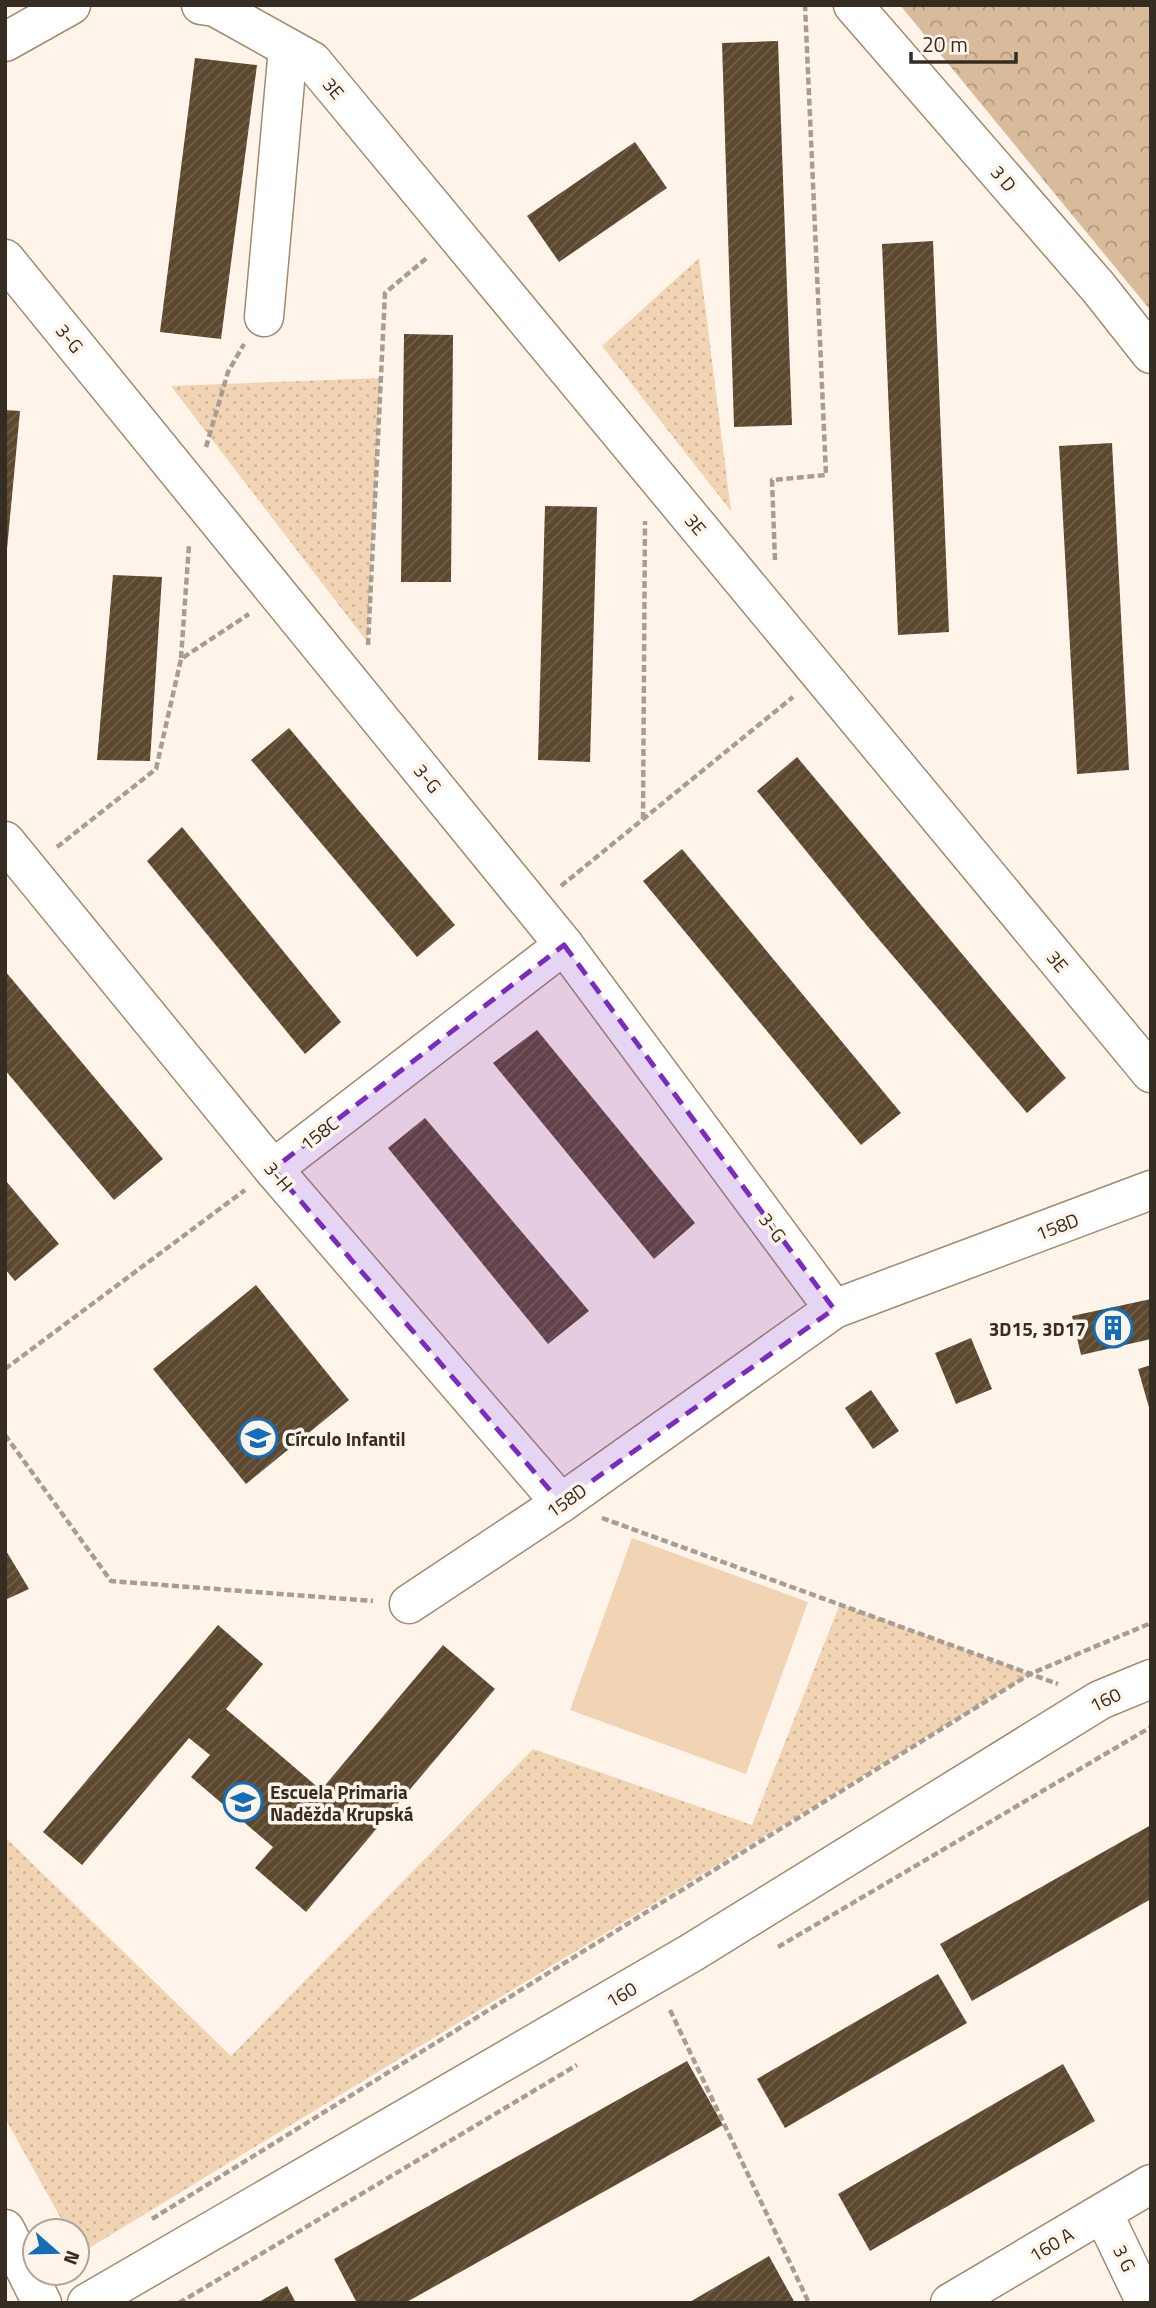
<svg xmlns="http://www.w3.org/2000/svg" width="1156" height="2308" viewBox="0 0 1156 2308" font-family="'Titillium Web',sans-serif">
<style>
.grass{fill:url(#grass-dots)}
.forest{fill:url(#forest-crowns)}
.garden{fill:#f1d4b3}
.building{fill:url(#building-hatch)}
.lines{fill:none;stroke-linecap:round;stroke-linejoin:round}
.minor-casing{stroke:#a18a70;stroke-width:41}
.major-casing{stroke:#a18a70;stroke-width:41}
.path{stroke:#a79d92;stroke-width:4.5;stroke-dasharray:7 3.5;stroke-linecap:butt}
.minor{stroke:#fff;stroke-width:38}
.major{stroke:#fff;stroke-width:38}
.marked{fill:#7b2cbf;fill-opacity:0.2;stroke:#7b2cbf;stroke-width:5;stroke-dasharray:14 9;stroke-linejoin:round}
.labels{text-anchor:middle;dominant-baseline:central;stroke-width:7;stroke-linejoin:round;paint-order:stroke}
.street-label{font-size:19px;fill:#362d22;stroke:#fff4e9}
.poi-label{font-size:19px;font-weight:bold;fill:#362d22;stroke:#fff4e9;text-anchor:start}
</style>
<defs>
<pattern id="grass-dots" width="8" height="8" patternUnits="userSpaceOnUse" patternTransform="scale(1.75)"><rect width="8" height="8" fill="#f1d4b3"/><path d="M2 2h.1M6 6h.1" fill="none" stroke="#cfb69a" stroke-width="1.8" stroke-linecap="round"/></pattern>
<pattern id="forest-crowns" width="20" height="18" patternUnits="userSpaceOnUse" patternTransform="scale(1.75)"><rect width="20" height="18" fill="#d8bb9b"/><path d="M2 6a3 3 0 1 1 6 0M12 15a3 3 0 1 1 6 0" fill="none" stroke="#b0987e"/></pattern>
<pattern id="building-hatch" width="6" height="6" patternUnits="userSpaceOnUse" patternTransform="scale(1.75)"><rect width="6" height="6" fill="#5c472f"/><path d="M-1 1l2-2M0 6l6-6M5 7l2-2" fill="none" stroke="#715f4b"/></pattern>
</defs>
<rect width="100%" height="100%" fill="#fff4e9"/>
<g class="grass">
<polygon points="699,258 731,511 602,346"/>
<polygon points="381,378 368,643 171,386"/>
<polygon points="840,1604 1030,1674 81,2253 77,2247 77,2231 68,2231 5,2118 5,1837 231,2056 533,1749 752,1825"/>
</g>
<polygon class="forest" points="900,5 1151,5 1151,311"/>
<polygon class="garden" points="632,1538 808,1602 746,1774 570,1710"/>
<g class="building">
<polygon points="778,41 792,425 734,427 722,43"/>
<polygon points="195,58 257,65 221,339 160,332"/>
<polygon points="635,142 667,188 559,262 527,216"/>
<polygon points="933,241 949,632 898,635 882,244"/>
<polygon points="404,334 453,335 451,582 401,582"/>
<polygon points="5,410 20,411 7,549 5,549"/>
<polygon points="1112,443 1129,770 1077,774 1059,446"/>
<polygon points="545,506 597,507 590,762 538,760"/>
<polygon points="113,575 162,577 150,761 97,760"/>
<polygon points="289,728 455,925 417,957 251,760"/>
<polygon points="797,757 1066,1078 1027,1113 869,928 757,791"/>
<polygon points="182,827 341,1022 305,1054 147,861"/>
<polygon points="682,849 901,1113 861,1145 643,881"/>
<polygon points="5,971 163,1159 114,1200 5,1070"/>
<polygon points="537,1030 695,1223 654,1259 493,1063"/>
<polygon points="425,1118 589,1311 548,1344 388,1148"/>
<polygon points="5,1180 59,1244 15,1281 5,1269"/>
<polygon points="256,1285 349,1400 246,1484 153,1369"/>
<polygon points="1151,1299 1151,1339 1081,1355 1072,1316"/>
<polygon points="971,1338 992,1389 956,1404 935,1353"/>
<polygon points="1151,1365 1151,1411 1150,1411 1138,1369"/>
<polygon points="871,1390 899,1431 873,1449 845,1408"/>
<polygon points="5,1549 29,1589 5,1600"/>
<polygon points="218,1625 263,1664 226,1709 321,1790 443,1645 495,1689 306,1912 255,1868 273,1847 191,1777 210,1755 189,1738 82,1865 43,1832"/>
<polygon points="1151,1825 1151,1899 972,2001 940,1944"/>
<polygon points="938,1974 967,2023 785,2128 757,2079"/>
<polygon points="687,2061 723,2125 405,2303 357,2303 334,2259"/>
<polygon points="1063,2064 1095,2121 870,2251 838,2194"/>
<polygon points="769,2256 795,2303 688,2303"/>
<polygon points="287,2286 296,2303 257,2303"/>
</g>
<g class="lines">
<defs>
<g id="minor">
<polyline points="201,5 215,7 312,61 1151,1073"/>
<polyline points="853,5 1098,287 1151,354"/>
<polyline points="5,42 71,5"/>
<polyline points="5,259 564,945 834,1309"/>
<polyline points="264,317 288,48"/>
<polyline points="5,841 273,1169 561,1503"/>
<polyline points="273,1169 564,945"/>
<polyline points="409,1604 561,1503 834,1309 1151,1190"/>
<polyline points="1103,2213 1146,2303"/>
<polyline points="5,2229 42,2303"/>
<polyline points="950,2303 1151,2184"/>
</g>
<polyline id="major" points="87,2303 691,1953 1100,1700 1151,1679"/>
</defs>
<use href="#minor" class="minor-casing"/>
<use href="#major" class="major-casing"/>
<g class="path">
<polyline points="206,447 228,372 244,344"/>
<polyline points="775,560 772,480 826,475 805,5"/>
<polyline points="368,645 385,293 428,257"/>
<polyline points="181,658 189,545"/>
<polyline points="643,819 645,521"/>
<polyline points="57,847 156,769 181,659 249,614"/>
<polyline points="561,886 793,697"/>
<polyline points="5,1369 245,1190"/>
<polyline points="5,1435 111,1581 373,1601"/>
<polyline points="602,1518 1058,1684"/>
<polyline points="778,1947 1151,1727"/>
<polyline points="670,2010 809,2303"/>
<polyline points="152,2219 1030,1674 1151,1623"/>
<polyline points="179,2303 577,2065"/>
</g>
<use href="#minor" class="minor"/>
<use href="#major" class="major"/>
</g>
<path class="marked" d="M564 945 834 1309 561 1503 273 1169Z"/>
<defs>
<symbol id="building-ring" viewBox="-11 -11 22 22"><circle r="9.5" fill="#fff4e9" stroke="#126dba" stroke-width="1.5"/><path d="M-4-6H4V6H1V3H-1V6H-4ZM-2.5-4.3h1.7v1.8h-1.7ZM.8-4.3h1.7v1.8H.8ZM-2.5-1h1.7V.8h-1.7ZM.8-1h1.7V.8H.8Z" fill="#126dba"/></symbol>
<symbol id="school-ring" viewBox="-11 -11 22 22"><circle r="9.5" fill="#fff4e9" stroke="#126dba" stroke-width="1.5"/><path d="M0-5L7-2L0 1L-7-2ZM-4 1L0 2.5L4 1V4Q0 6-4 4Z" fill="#126dba"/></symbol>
</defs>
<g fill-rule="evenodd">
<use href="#building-ring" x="1091" y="1306" width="44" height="44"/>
<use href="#school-ring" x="236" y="1416" width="44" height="44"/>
<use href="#school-ring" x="221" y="1780" width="44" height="44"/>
</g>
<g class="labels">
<g class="street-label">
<text transform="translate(334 88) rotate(50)">3E</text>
<text transform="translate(1004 178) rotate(49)">3 D</text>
<text transform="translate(70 338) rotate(51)">3-G</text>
<text transform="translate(696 524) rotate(50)">3E</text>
<text transform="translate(428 778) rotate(51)">3-G</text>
<text transform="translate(1058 961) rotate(50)">3E</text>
<text transform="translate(319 1133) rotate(-38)">158C</text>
<text transform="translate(279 1176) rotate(50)">3-H</text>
<text transform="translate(1057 1226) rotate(-21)">158D</text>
<text transform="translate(773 1227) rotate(53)">3-G</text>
<text transform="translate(566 1500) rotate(-35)">158D</text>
<text transform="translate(1105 1699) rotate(-26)">160</text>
<text transform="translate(621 1994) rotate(-30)">160</text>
<text transform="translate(1051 2244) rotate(-31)">160 A</text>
<text transform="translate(1125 2258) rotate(64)">3 G</text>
</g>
<g class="poi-label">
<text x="1086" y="1328" text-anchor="end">3D15, 3D17</text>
<text x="285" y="1438">Círculo Infantil</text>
<text x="270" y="1791">Escuela Primaria<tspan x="270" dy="22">Naděžda Krupská</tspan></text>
</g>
</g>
<rect width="1156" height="2308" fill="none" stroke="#362d22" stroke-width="14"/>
<g transform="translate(56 2252) rotate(110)"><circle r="33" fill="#fff4e9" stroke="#afa499" stroke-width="2"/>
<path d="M0-5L12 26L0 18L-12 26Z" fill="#126dba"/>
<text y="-10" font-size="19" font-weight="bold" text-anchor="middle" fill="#362d22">N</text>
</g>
<path d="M911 52v10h105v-10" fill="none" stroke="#362d22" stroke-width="3.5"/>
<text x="922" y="52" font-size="21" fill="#362d22" stroke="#fff4e9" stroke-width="5" paint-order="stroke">20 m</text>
</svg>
